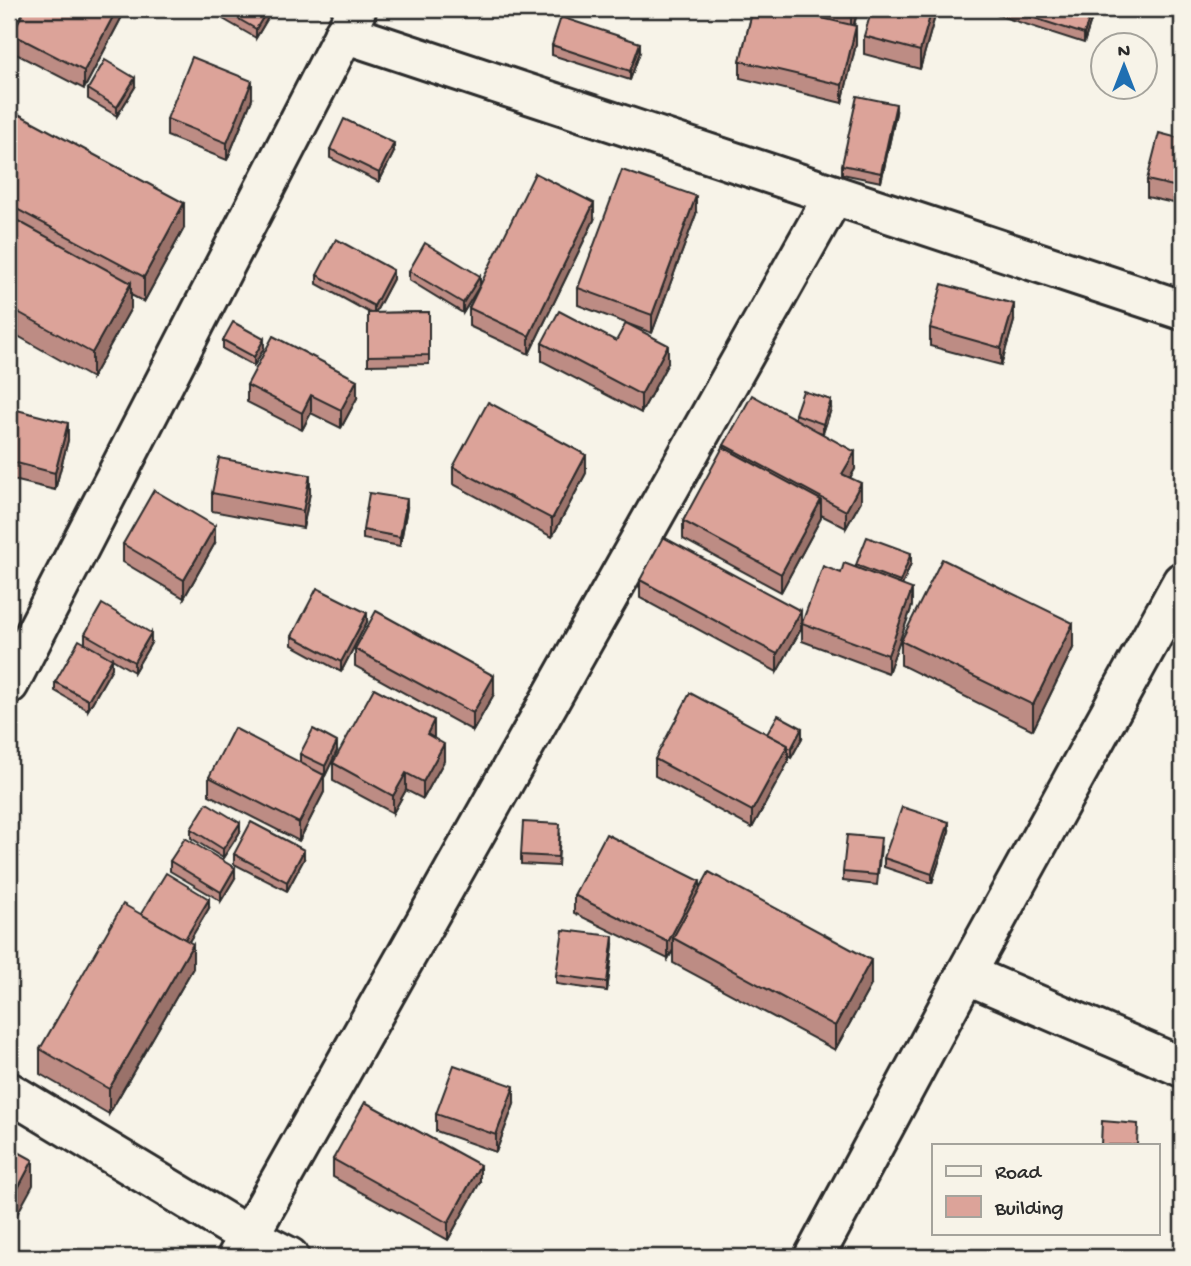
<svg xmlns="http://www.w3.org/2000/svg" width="1191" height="1266" viewBox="0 0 1191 1266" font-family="'Gochi Hand',sans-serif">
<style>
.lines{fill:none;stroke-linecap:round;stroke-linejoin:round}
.street-casing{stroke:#2b2b2b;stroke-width:44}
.street{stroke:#f7f3e8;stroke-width:38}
.wall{fill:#bd8c84;stroke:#2b2b2b;stroke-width:2}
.shaded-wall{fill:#9a726b;stroke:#2b2b2b;stroke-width:2}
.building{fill:#dca399;stroke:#2b2b2b;stroke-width:2}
</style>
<rect width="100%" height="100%" fill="#f7f3e8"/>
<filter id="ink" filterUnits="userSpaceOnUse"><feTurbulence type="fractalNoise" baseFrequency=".0143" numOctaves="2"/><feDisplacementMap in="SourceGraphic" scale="14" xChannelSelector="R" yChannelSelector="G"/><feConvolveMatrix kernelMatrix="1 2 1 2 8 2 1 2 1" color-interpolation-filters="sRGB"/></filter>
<g filter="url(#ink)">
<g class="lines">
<defs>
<g id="street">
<polyline points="344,33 1182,310"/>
<polyline points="9,684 356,11"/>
<polyline points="966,974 1182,582"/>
<polyline points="9,1092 248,1236 289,1257"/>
<polyline points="237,1257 834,195"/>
<polyline points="814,1257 966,974 1182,1067"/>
</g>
</defs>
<use href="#street" class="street-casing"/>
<use href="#street" class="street"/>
</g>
<g class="wall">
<polygon points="25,9 126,9 84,89 12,52 12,34"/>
<polygon points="272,9 272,11 256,38 223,19 223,10"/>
<polygon points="753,9 858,9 854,26 856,44 842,103 740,78 740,61"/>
<polygon points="937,9 920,69 864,54 864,36"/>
<polygon points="997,9 1094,9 1094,11 1084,43 997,15"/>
<polygon points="552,45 640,52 630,80 552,55"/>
<polygon points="135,87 117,116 88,99 88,89"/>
<polygon points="252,99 227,160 167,136 167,119"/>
<polygon points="9,109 184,228 144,302 131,295 131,308 92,378 9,331"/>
<polygon points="896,113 881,182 842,174 842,165"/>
<polygon points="1182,139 1182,205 1147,197 1147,180"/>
<polygon points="330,149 394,152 379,182 330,158"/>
<polygon points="696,214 652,333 578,305 578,288"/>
<polygon points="594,220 529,354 469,326 469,308"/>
<polygon points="409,271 480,285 463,313 409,280"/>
<polygon points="317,275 393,279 375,313 429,312 429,364 368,365 368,313 370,313 317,284"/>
<polygon points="1014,321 1001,365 930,346 930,328"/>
<polygon points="223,340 264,348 254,366 223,349"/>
<polygon points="616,341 668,363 641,413 542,361 542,343"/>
<polygon points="247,385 357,398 341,428 311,413 302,430 247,402"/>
<polygon points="9,408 68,440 55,490 9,479"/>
<polygon points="831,409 823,433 816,431 855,469 850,478 861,501 846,528 821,515 821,518 781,592 683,539 683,521 724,448 724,445 795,419 795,414"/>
<polygon points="453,467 586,473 552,537 453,484"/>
<polygon points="212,493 310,493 303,528 212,511"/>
<polygon points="407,508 400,546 363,539 363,530"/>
<polygon points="215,543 184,598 123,562 123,544"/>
<polygon points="911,563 902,585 912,606 888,673 802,641 802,623 841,573 856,568 856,565"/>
<polygon points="640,580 801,629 777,672 640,598"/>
<polygon points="367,622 341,672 292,645 292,636"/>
<polygon points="85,634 151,643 134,672 112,659 112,668 88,710 55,691 55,682 85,643"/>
<polygon points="901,641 1073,648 1033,730 901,665"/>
<polygon points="355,649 494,694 473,731 355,666"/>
<polygon points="767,734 802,738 791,758 788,756 788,762 752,828 655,776 655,759"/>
<polygon points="434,738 444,761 423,799 406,790 393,813 333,781 333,763"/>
<polygon points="337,751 325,776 324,775 324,792 299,841 209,795 209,777 300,762 300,754"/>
<polygon points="191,829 240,832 223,858 191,838"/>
<polygon points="949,831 932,883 884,867 884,858"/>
<polygon points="560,834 558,866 521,864 521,855"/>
<polygon points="881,847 877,885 843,881 843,872"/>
<polygon points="234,854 304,859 287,891 234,864"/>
<polygon points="170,861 235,878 221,901 170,871"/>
<polygon points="700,888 871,985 835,1050 673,963 673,950 668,959 574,913 574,895"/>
<polygon points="209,908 189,941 193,968 109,1114 40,1074 40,1049 141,914"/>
<polygon points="613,945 607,991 556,984 556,975"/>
<polygon points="1182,975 1182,1008 1180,1007 1180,982"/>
<polygon points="514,1104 496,1152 436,1131 436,1114"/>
<polygon points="333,1159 480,1182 448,1240 333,1177"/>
</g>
<g class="shaded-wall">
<polygon points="117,9 126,9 84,89 84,71"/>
<polygon points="268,9 272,9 272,11 256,38 256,29"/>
<polygon points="853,9 858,9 851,34 851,17"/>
<polygon points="932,9 937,9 920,69 920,51"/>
<polygon points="1092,9 1094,9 1094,11 1084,43 1084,34"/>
<polygon points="856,26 856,44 842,103 842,85"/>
<polygon points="640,43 640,52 630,80 630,71"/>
<polygon points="135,78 135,87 117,116 117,107"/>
<polygon points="252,81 252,99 227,160 227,143"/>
<polygon points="896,104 896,113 881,182 881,173"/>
<polygon points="394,143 394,152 379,182 379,173"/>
<polygon points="696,196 696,214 652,333 652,315"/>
<polygon points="184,203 184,228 144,302 144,277"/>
<polygon points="594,203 594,220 529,354 529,336"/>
<polygon points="393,270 393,279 374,315 374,306"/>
<polygon points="480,276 480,285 463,313 463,303"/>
<polygon points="131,283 131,308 92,378 92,353"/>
<polygon points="1014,304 1014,321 1001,365 1001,348"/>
<polygon points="264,339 264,348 254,366 254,357"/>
<polygon points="668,345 668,363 641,413 641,395"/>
<polygon points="357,380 357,398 341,428 341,410"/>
<polygon points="311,395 311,413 302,430 302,413"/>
<polygon points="831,400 831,409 823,433 823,424"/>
<polygon points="68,423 68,440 55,490 55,473"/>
<polygon points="855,452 855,469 842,491 842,474"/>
<polygon points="586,455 586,473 552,537 552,519"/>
<polygon points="310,475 310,493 303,528 303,511"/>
<polygon points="861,483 861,501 846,528 846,511"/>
<polygon points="407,499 407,508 400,546 400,537"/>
<polygon points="821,500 821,518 781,592 781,574"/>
<polygon points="215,526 215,543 184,598 184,580"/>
<polygon points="911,553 911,563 900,591 900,582"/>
<polygon points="912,589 912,606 888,673 888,655"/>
<polygon points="801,611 801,629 777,672 777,654"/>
<polygon points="367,613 367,622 341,672 341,662"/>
<polygon points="1073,623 1073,648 1033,730 1033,705"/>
<polygon points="151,633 151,643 134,672 134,662"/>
<polygon points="112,659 112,668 88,710 88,700"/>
<polygon points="494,676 494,694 473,731 473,713"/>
<polygon points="434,720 434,738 427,734"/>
<polygon points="802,728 802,738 791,758 791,749"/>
<polygon points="337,742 337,751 325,776 325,766"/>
<polygon points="444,744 444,761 423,799 423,782"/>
<polygon points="788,745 788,762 752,828 752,811"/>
<polygon points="406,773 406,790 393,813 393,796"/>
<polygon points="324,775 324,792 299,841 299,823"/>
<polygon points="949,822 949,831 932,883 932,874"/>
<polygon points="240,823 240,832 223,858 223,849"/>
<polygon points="304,850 304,859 287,891 287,882"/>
<polygon points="235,868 235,878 221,901 221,892"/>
<polygon points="700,881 700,899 673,938 673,950 668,959 668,942"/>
<polygon points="209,899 209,908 184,950 184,941"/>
<polygon points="613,936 613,945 607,991 607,982"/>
<polygon points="193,944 193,968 109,1114 109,1089"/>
<polygon points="871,960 871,985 835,1050 835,1026"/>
<polygon points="514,1086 514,1104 496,1152 496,1135"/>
<polygon points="33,1160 33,1185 9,1229 9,1205"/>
<polygon points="480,1165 480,1182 448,1240 448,1223"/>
</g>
<g class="building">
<polygon points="25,9 117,9 84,71 12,34"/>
<polygon points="224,9 268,9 256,29 223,10"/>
<polygon points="753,9 783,9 856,26 842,85 740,61"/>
<polygon points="822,9 853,9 851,17"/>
<polygon points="872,9 932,9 920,51 864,36"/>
<polygon points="1006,9 1092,9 1084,34"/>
<polygon points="561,17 640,43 630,71 552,45"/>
<polygon points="192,57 252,81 227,143 167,119"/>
<polygon points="105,60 135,78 117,107 88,89"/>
<polygon points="857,96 896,104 881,173 842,165"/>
<polygon points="9,109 184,203 144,277 9,205"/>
<polygon points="344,119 394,143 379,173 330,149"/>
<polygon points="1159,133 1182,139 1182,188 1147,180"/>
<polygon points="622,170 696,196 652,315 578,288"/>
<polygon points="535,173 594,203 529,336 469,308"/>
<polygon points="9,216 131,283 92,353 9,307"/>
<polygon points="336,239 393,270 374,306 317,275"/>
<polygon points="425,243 480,276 463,303 409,271"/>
<polygon points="942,284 1014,304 1001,348 930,328"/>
<polygon points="559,311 616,341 626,323 668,345 641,395 542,343"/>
<polygon points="429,312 429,355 368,356 368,313"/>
<polygon points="233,322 264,339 254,357 223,340"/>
<polygon points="273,336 357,380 341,410 311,395 302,413 247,385"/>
<polygon points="803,391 831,400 823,424 795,414"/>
<polygon points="752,395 855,452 842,474 861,483 846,511 724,445"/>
<polygon points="488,402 586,455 552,519 453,467"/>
<polygon points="9,408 68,423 55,473 9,461"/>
<polygon points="723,447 821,500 781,574 683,521"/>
<polygon points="219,458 310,475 303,511 212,493"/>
<polygon points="154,490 215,526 184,580 123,544"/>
<polygon points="369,493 407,499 400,537 363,530"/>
<polygon points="663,537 801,611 777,654 640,580"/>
<polygon points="867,537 911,553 900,582 856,565"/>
<polygon points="942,559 1073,623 1033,705 901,641"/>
<polygon points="844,563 912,589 888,655 802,623 823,566 841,573"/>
<polygon points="317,588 367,613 341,662 292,636"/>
<polygon points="102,604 151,633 134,662 85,634"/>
<polygon points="376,611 494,676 473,713 355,649"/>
<polygon points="79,640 112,659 88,700 55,682"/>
<polygon points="374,688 434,720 427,734 444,744 423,782 406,773 393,796 333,763"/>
<polygon points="690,693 788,745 752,811 655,759"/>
<polygon points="778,715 802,728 791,749 788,747 788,745 767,734"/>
<polygon points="234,728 324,775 299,823 209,777"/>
<polygon points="313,729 337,742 325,766 300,754"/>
<polygon points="207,803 240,823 223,849 191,829"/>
<polygon points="902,807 949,822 932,874 884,858"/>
<polygon points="251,822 304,850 287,882 234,854"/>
<polygon points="523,822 560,824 558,857 521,855"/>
<polygon points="606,834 700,881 668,942 574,895"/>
<polygon points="847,835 881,838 877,875 843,872"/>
<polygon points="185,838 235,868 221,892 170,861"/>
<polygon points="709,872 871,960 835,1026 673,938"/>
<polygon points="166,873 209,899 185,939 141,914"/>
<polygon points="123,904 193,944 109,1089 40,1049"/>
<polygon points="563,930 613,936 607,982 556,975"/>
<polygon points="454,1065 514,1086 496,1135 436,1114"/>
<polygon points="365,1102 480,1165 448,1223 333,1159"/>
<polygon points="1102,1121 1138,1124 1137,1145 1101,1145"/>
<polygon points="9,1147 33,1160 9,1205"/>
</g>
</g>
<rect width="1191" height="1266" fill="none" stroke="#f7f3e8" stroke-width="35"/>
<rect x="18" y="18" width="1156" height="1231" fill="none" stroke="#2b2b2b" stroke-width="2.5" filter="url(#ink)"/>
<rect x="932" y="1144" width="228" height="91" fill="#f7f3e8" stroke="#a5a39c" stroke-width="2"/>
<rect x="946" y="1166" width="35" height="10" fill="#f7f3e8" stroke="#a5a39c" stroke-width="2"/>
<text x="995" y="1178" font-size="21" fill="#2b2b2b">Road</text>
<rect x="946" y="1196" width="35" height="21" fill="#dca399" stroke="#a5a39c" stroke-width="2"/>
<text x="995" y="1214" font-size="21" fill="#2b2b2b">Building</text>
<g transform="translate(1124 66)"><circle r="33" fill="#f7f3e8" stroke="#a5a39c" stroke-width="2"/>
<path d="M0-5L12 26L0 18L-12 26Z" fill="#1f6fb2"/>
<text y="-10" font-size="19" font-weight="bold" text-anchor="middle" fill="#2b2b2b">N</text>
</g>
</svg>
